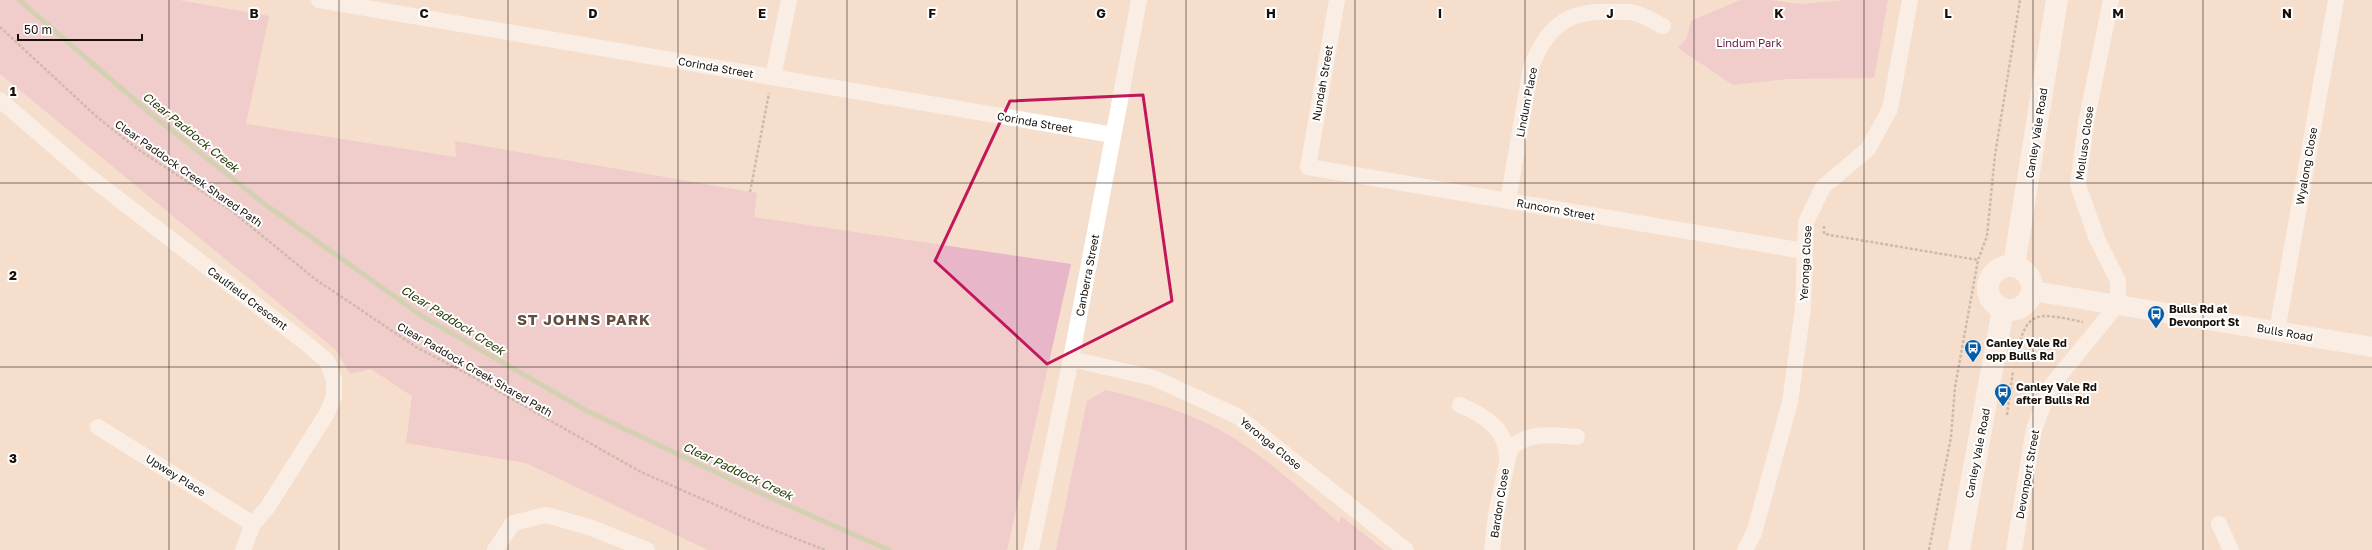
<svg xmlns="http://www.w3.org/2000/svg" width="2372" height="550" viewBox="0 0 2372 550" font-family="'Golos Text',sans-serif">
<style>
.park{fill:#e8b6c9}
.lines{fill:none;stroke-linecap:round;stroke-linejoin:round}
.stream{stroke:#acc292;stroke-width:5}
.path{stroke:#9e8e80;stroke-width:2.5;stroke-dasharray:3 2;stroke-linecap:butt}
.minor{stroke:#fff;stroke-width:16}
.tertiary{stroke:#fff;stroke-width:20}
.secondary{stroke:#fff;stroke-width:22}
.marked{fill:none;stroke:#c2185b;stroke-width:3;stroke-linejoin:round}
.grid{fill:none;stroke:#18110b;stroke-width:1;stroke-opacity:0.55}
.labels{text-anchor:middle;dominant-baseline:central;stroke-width:4;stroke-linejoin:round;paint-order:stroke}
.park-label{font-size:11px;fill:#5e1e3d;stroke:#fff}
.street-label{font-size:11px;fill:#18110b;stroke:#fff}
.poi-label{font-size:11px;font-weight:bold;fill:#18110b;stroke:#fff;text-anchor:start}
.water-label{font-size:12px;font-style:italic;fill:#283c05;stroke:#fff}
.district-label{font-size:15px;font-weight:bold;letter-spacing:1px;fill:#624f40;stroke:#fff}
.grid-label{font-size:13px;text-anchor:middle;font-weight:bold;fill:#18110b;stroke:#fff;stroke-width:4;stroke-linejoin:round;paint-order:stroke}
</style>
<rect width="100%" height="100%" fill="#f5decc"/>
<g class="park">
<polygon points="0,0 179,0 269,16 246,124 456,157 455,141 757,193 754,217 1071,264 1007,550 708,550 526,463 406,443 412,396 371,369 350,374 336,350 0,74"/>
<polygon points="1740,0 1771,0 1802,4 1846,0 1888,0 1874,78 1788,79 1733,85 1678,48 1687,38 1691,21"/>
<path d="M1106 390C1154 402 1203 416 1244 445 1278 468 1308 496 1339 523L1341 516 1384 550H1056L1087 401Z"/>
</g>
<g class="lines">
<polyline class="stream" points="19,0 150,113 266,205 422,316 587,411 751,489 889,550"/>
<g class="path">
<polyline points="0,27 97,117 136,148 232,211 315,279 416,347 475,378 641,472 761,525 825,550"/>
<polyline points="750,192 769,93"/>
<polyline points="1824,226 1824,234 1978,260"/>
<path d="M2015 360C2027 309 2034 312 2083 322"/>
<polyline points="2007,415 2013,371"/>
<polyline points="1929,550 1951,437 1955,387 1978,260 1987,236 1995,155 2020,0"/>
</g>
<g class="minor">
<polyline points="319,0 1113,135"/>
<polyline points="1337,0 1308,167 1804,251"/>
<polyline points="773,77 789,0"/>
<polyline points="0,100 86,174 307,344 327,361 334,379 334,397 326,415 267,508 253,524 243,550"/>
<path d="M1508 201 1531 67C1547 27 1567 10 1610 12 1618 12 1627 11 1635 13 1644 15 1654 22 1663 26"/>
<polyline points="2277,331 2336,0"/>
<polyline points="1071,359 1154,378 1237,416 1406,550"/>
<path d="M1460 405C1483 415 1506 428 1507 456"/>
<polyline points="98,427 253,524"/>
<polyline points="2219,524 2231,550"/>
<polyline points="495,550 513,523 546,515 589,527 647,550"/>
<polyline points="1031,550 1071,359 1139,0"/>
<path d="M1492 550 1496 515 1510 448C1532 431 1550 435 1577 437"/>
<polyline points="1745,550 1754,533 1790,402 1803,308 1806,222 1823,187 1868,149 1890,109 1910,0"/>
<polyline points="2014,550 2034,429 2051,386 2118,304 2118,281 2097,239 2078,185 2086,123 2111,0"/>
</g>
<polyline class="tertiary" points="2033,291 2372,347"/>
<g class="secondary">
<polyline points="2014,265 2057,0"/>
<circle cx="2010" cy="288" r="22"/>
<polyline points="1959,550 2003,309"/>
</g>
</g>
<path d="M0 0H2372V550H0ZM1143 95 1172 301 1047 364 935 261 1010 101Z" fill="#f5decc" fill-opacity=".55" fill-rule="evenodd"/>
<path class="marked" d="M1143 95 1172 301 1047 364 935 261 1010 101Z"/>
<path class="grid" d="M169 0V550M339 0V550M508 0V550M678 0V550M847 0V550M1017 0V550M1186 0V550M1355 0V550M1525 0V550M1694 0V550M1864 0V550M2033 0V550M2203 0V550M0 183H2372M0 367H2372"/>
<defs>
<symbol id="bus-pin" viewBox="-11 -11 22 30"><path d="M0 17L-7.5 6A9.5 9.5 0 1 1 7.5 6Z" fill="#035daa" stroke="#fff"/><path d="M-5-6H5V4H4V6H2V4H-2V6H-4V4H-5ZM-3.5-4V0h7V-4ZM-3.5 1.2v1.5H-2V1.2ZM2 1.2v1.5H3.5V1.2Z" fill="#fff"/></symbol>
</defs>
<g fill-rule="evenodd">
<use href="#bus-pin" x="2146" y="304" width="20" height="27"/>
<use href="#bus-pin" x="1963" y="338" width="20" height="27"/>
<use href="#bus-pin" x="1993" y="382" width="20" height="27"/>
</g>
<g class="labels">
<g class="park-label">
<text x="1749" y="42">Lindum Park</text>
</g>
<g class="street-label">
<text transform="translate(716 67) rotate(10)">Corinda Street</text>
<text transform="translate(1322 83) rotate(-80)">Nundah Street</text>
<text transform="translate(1526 102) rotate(-79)">Lindum Place</text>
<text transform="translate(1035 122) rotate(10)">Corinda Street</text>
<text transform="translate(2036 133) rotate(-81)">Canley Vale Road</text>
<text transform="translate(2084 143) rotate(-82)">Molluso Close</text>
<text transform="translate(2306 166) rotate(-80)">Wyalong Close</text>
<text transform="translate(189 173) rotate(35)">Clear Paddock Creek Shared Path</text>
<text transform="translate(1556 209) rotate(10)">Runcorn Street</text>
<text transform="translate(1805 263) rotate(-87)">Yeronga Close</text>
<text transform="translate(1087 275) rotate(-79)">Canberra Street</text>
<text transform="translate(248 298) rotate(37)">Caulfield Crescent</text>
<text transform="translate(2285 332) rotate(10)">Bulls Road</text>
<text transform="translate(475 369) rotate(30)">Clear Paddock Creek Shared Path</text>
<text transform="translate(1271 443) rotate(39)">Yeronga Close</text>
<text transform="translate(1977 453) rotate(-79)">Canley Vale Road</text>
<text transform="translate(2027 474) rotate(-80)">Devonport Street</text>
<text transform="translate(176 475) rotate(32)">Upwey Place</text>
<text transform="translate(1499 503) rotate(-81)">Bardon Close</text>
</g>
<g class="poi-label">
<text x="2169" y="308">Bulls Rd at<tspan x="2169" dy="13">Devonport St</tspan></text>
<text x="1986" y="342">Canley Vale Rd<tspan x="1986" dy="13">opp Bulls Rd</tspan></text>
<text x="2016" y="386">Canley Vale Rd<tspan x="2016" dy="13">after Bulls Rd</tspan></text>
</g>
<g class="water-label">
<text transform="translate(191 132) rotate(39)">Clear Paddock Creek</text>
<text transform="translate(453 320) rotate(32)">Clear Paddock Creek</text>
<text transform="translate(738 471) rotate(25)">Clear Paddock Creek</text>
</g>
<g class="district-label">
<text x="584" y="319">ST JOHNS PARK</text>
</g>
</g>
<g class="grid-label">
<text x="254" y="18">B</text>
<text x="424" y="18">C</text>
<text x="593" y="18">D</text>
<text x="762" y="18">E</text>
<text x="932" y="18">F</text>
<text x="1101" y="18">G</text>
<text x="1271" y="18">H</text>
<text x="1440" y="18">I</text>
<text x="1610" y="18">J</text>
<text x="1779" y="18">K</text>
<text x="1948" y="18">L</text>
<text x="2118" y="18">M</text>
<text x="2287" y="18">N</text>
<text x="13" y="96">1</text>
<text x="13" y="280">2</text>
<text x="13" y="463">3</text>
</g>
<path d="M18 34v6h124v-6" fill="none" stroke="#18110b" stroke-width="2"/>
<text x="24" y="34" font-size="12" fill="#18110b" stroke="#ffffff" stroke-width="3" paint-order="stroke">50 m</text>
</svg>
